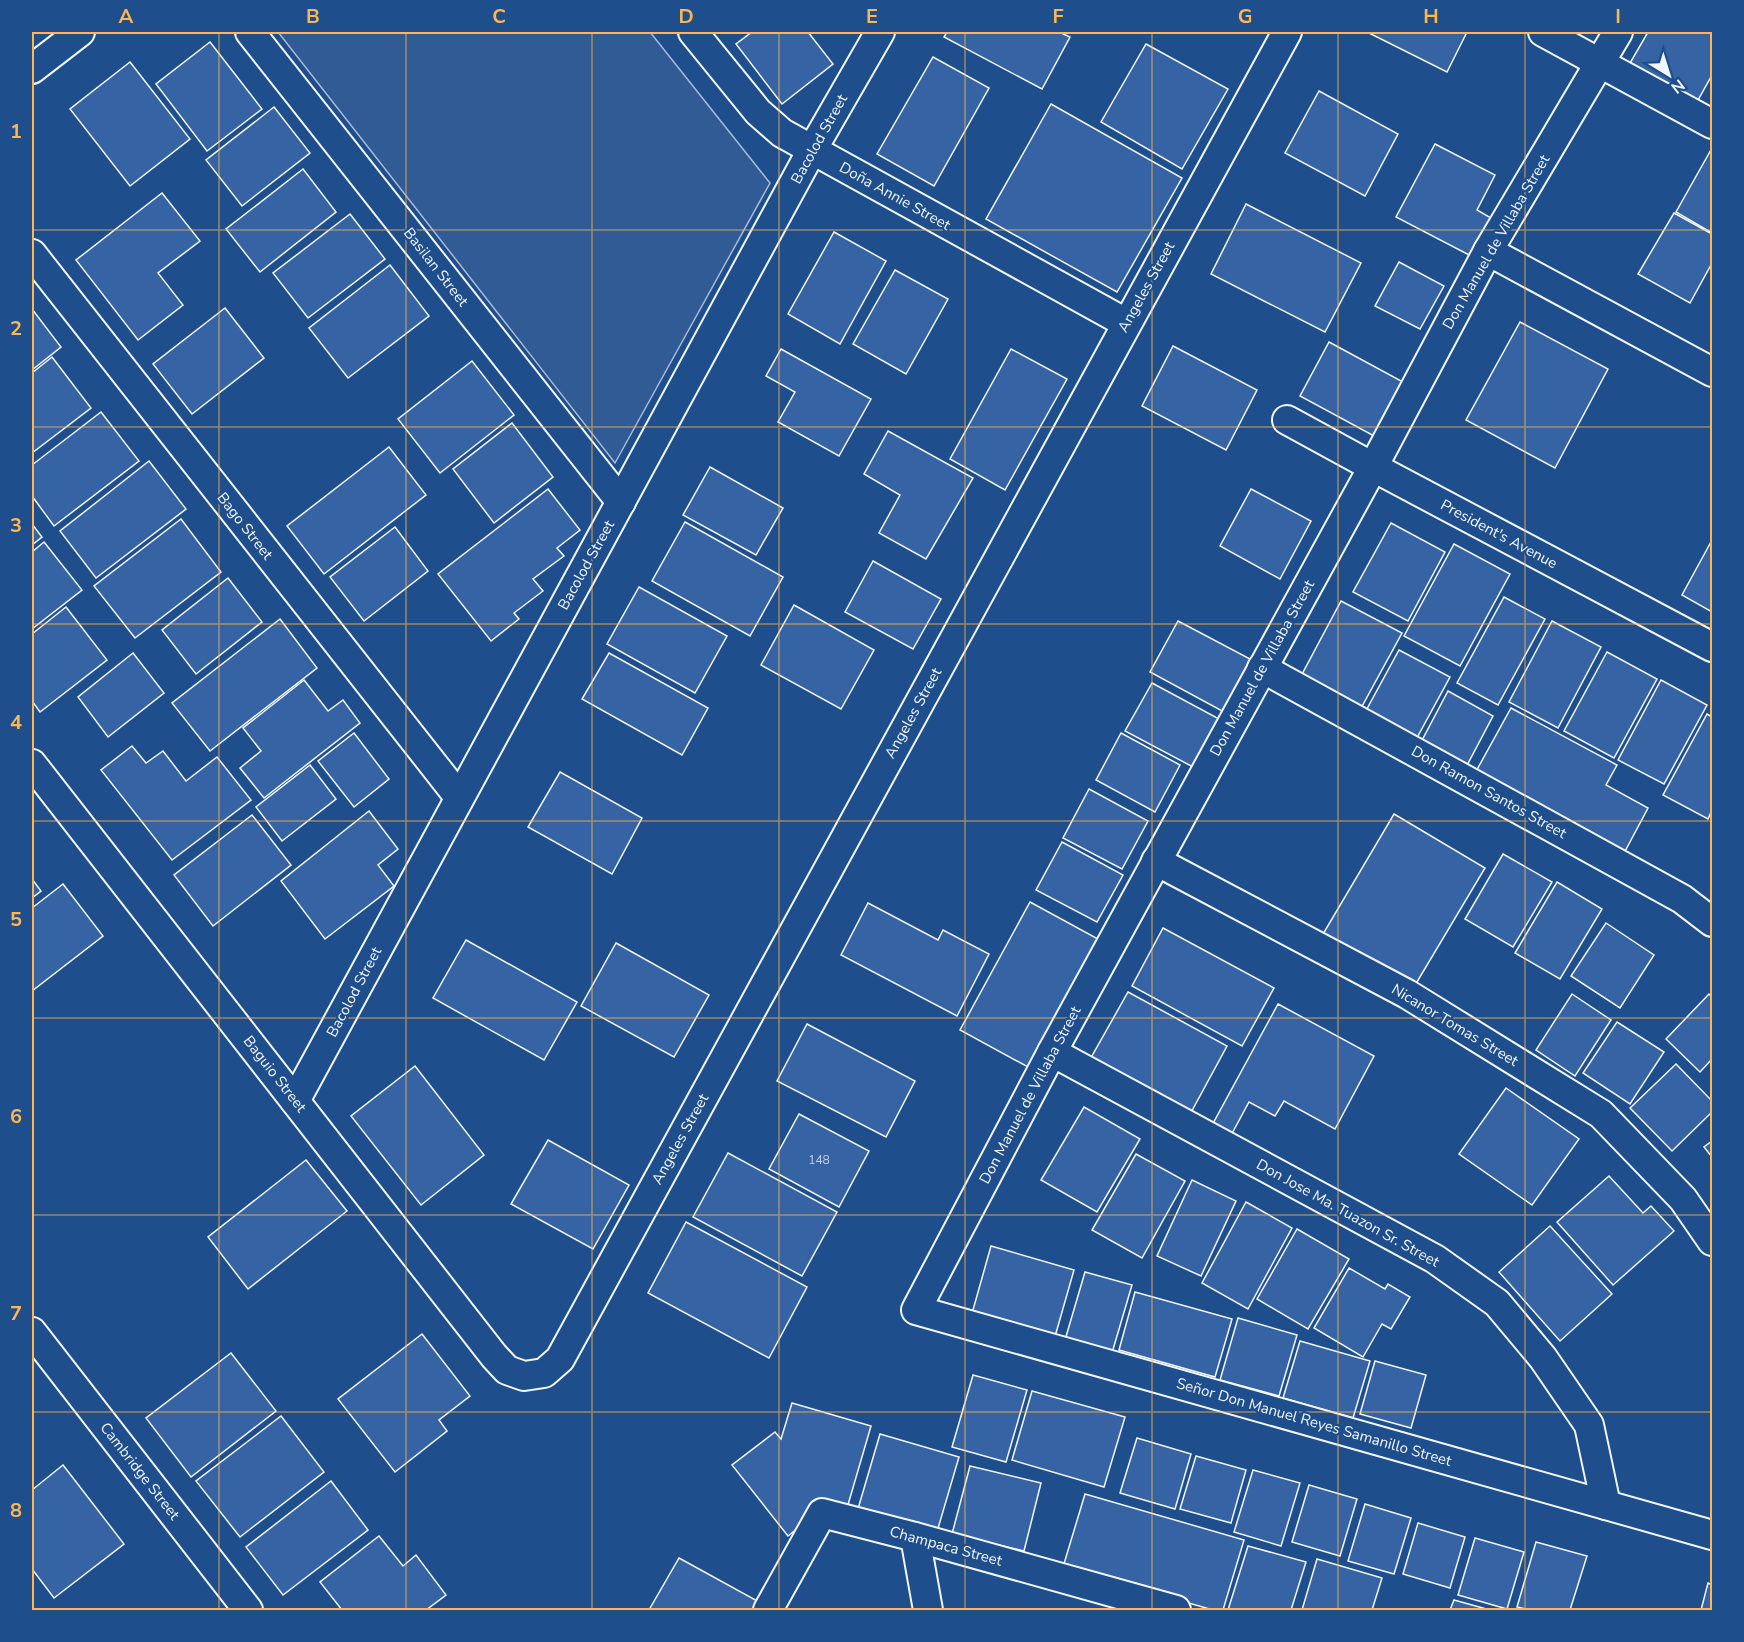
<svg xmlns="http://www.w3.org/2000/svg" width="1744" height="1642" viewBox="0 0 1744 1642" font-family="'Nunito Sans',sans-serif">
<style>
.green{fill:#305b95;stroke:#a8bbd7;stroke-width:1.5}
.building{fill:#3563a3;stroke:#f2f6ff;stroke-width:1.5}
.lines{fill:none;stroke-linecap:round;stroke-linejoin:round}
.street-casing{stroke:#f2f6ff;stroke-width:32}
.street{stroke:#1f4e8c;stroke-width:28}
.grid{fill:none;stroke:#ffb74d;stroke-width:1.5;stroke-opacity:0.55}
.labels{text-anchor:middle;dominant-baseline:central;stroke-width:4.5;stroke-linejoin:round;paint-order:stroke}
.number-label{font-size:12px;fill:#c3d1e8}
.street-label{font-size:15px;fill:#f2f6ff;stroke:#1f4e8c}
.neatline{fill:none;stroke:#ffb74d;stroke-width:2}
.grid-label{font-size:20px;text-anchor:middle;font-weight:bold;fill:#ffb74d}
</style>
<rect width="100%" height="100%" fill="#1f4e8c"/>
<polygon class="green" points="278,32 650,32 770,183 615,463"/>
<g class="building">
<polygon points="752,32 808,32 833,64 782,104 736,44"/>
<polygon points="947,32 1059,32 1070,37 1042,89 944,37"/>
<polygon points="1367,32 1467,32 1447,72"/>
<polygon points="1648,32 1712,32 1712,75 1693,109 1626,70"/>
<polygon points="210,42 262,109 207,151 156,84"/>
<polygon points="1146,44 1228,89 1182,169 1101,122"/>
<polygon points="933,57 989,88 934,186 877,154"/>
<polygon points="130,62 190,139 130,186 70,109"/>
<polygon points="1319,91 1398,134 1365,196 1285,153"/>
<polygon points="1051,104 1182,178 1117,292 986,219"/>
<polygon points="274,107 310,153 242,206 206,160"/>
<polygon points="1435,144 1495,175 1477,210 1491,218 1471,256 1396,217"/>
<polygon points="1712,148 1712,233 1676,212"/>
<polygon points="303,169 336,212 260,272 226,229"/>
<polygon points="162,193 200,241 158,273 183,305 138,340 76,260"/>
<polygon points="1246,204 1361,263 1325,332 1211,274"/>
<polygon points="1674,213 1712,234 1712,263 1690,303 1638,274"/>
<polygon points="350,214 385,259 308,318 273,273"/>
<polygon points="834,232 886,261 840,344 788,314"/>
<polygon points="1399,262 1444,286 1420,329 1375,306"/>
<polygon points="390,265 429,316 348,378 309,328"/>
<polygon points="895,270 948,299 906,374 853,344"/>
<polygon points="225,308 264,358 192,414 153,364"/>
<polygon points="32,309 61,347 32,370"/>
<polygon points="1520,322 1608,369 1555,468 1466,420"/>
<polygon points="1329,342 1403,382 1374,436 1300,396"/>
<polygon points="1173,346 1257,390 1226,450 1142,406"/>
<polygon points="781,349 871,399 839,456 778,422 795,392 766,376"/>
<polygon points="1011,349 1067,379 1005,490 950,459"/>
<polygon points="52,357 91,408 32,453 32,373"/>
<polygon points="472,361 514,415 440,473 398,419"/>
<polygon points="101,412 139,461 54,526 32,496 32,465"/>
<polygon points="512,423 553,477 494,523 453,469"/>
<polygon points="888,431 973,478 926,559 879,533 900,495 864,474"/>
<polygon points="389,447 426,495 324,574 287,526"/>
<polygon points="149,461 186,509 96,578 60,531"/>
<polygon points="710,467 783,508 756,555 683,515"/>
<polygon points="548,489 580,530 557,548 564,556 533,579 543,591 514,613 519,619 491,641 438,574"/>
<polygon points="1251,489 1311,521 1280,579 1220,546"/>
<polygon points="181,519 221,572 135,638 94,586"/>
<polygon points="685,522 783,577 750,636 652,581"/>
<polygon points="1391,523 1445,552 1408,621 1353,592"/>
<polygon points="32,524 42,537 32,545"/>
<polygon points="395,527 428,571 364,621 330,577"/>
<polygon points="1712,540 1712,612 1682,595"/>
<polygon points="44,542 82,590 32,629 32,552"/>
<polygon points="1454,544 1510,574 1460,666 1404,636"/>
<polygon points="873,561 941,599 913,649 845,612"/>
<polygon points="228,578 262,622 196,674 162,630"/>
<polygon points="639,587 727,636 695,693 607,644"/>
<polygon points="1504,597 1545,619 1498,705 1457,683"/>
<polygon points="1341,601 1402,633 1360,710 1300,678"/>
<polygon points="794,605 874,650 841,709 761,665"/>
<polygon points="66,607 107,660 40,712 32,701 32,634"/>
<polygon points="280,619 317,668 210,751 172,703"/>
<polygon points="1178,621 1252,660 1224,712 1150,672"/>
<polygon points="1552,621 1601,647 1558,728 1509,702"/>
<polygon points="1399,650 1450,677 1413,745 1362,718"/>
<polygon points="1607,652 1657,679 1614,758 1564,731"/>
<polygon points="133,653 164,693 108,737 78,697"/>
<polygon points="609,653 708,708 682,755 582,699"/>
<polygon points="304,680 328,711 343,700 360,723 264,798 240,768 261,751 243,728"/>
<polygon points="1661,680 1707,705 1664,784 1618,760"/>
<polygon points="1152,683 1221,720 1195,768 1125,731"/>
<polygon points="1448,691 1493,716 1464,771 1419,746"/>
<polygon points="1511,708 1617,765 1606,785 1648,808 1623,855 1474,775"/>
<polygon points="1707,714 1712,717 1712,810 1708,819 1663,795"/>
<polygon points="354,733 389,779 354,807 318,761"/>
<polygon points="1121,733 1180,765 1155,812 1096,780"/>
<polygon points="132,746 146,763 163,751 186,781 217,757 251,800 172,860 101,770"/>
<polygon points="310,765 336,799 282,841 256,807"/>
<polygon points="560,772 642,818 612,874 528,827"/>
<polygon points="1089,789 1148,821 1122,869 1063,838"/>
<polygon points="369,811 398,849 378,865 394,886 325,939 281,881"/>
<polygon points="1394,814 1485,868 1414,987 1323,934"/>
<polygon points="252,815 291,865 213,926 174,875"/>
<polygon points="1062,842 1123,875 1097,922 1036,890"/>
<polygon points="1503,854 1552,882 1513,947 1465,919"/>
<polygon points="32,879 41,891 32,898"/>
<polygon points="1557,882 1602,909 1560,979 1515,953"/>
<polygon points="63,884 103,936 32,991 32,908"/>
<polygon points="1030,902 1098,939 1028,1067 960,1030"/>
<polygon points="868,903 938,940 943,930 989,954 957,1016 841,955"/>
<polygon points="1606,923 1654,955 1620,1008 1571,976"/>
<polygon points="1163,928 1274,988 1242,1046 1132,986"/>
<polygon points="466,940 577,1002 544,1060 433,998"/>
<polygon points="616,943 709,995 674,1057 581,1006"/>
<polygon points="1128,992 1227,1046 1188,1118 1088,1063"/>
<polygon points="1572,994 1611,1020 1575,1076 1536,1050"/>
<polygon points="1709,994 1712,997 1712,1059 1700,1072 1666,1039"/>
<polygon points="1278,1004 1374,1056 1335,1129 1284,1101 1275,1116 1249,1102 1229,1139 1210,1129"/>
<polygon points="1617,1022 1664,1052 1630,1104 1583,1073"/>
<polygon points="807,1024 915,1081 886,1137 777,1081"/>
<polygon points="1676,1064 1712,1101 1712,1112 1672,1151 1630,1108"/>
<polygon points="415,1066 484,1155 421,1205 351,1116"/>
<polygon points="1506,1088 1579,1139 1532,1205 1459,1154"/>
<polygon points="1084,1107 1140,1139 1097,1212 1041,1180"/>
<polygon points="799,1114 869,1151 839,1207 769,1169"/>
<polygon points="548,1140 629,1185 593,1249 511,1204"/>
<polygon points="1712,1141 1712,1157 1704,1147"/>
<polygon points="728,1153 837,1212 802,1276 693,1217"/>
<polygon points="1136,1154 1185,1181 1142,1258 1092,1230"/>
<polygon points="306,1160 347,1211 248,1289 208,1237"/>
<polygon points="1609,1176 1643,1213 1651,1206 1674,1231 1613,1285 1557,1222"/>
<polygon points="1192,1180 1236,1201 1201,1276 1157,1256"/>
<polygon points="1246,1202 1292,1228 1248,1309 1202,1283"/>
<polygon points="686,1222 807,1287 769,1358 648,1293"/>
<polygon points="1550,1226 1612,1294 1560,1341 1499,1272"/>
<polygon points="1297,1229 1349,1259 1308,1329 1257,1299"/>
<polygon points="991,1246 1074,1270 1054,1340 971,1317"/>
<polygon points="1349,1268 1385,1289 1388,1284 1410,1297 1391,1329 1382,1324 1363,1357 1314,1328"/>
<polygon points="1085,1272 1132,1285 1112,1353 1065,1340"/>
<polygon points="1135,1292 1232,1319 1215,1377 1119,1350"/>
<polygon points="1238,1318 1297,1335 1279,1396 1220,1380"/>
<polygon points="422,1334 470,1396 439,1420 447,1431 395,1472 338,1399"/>
<polygon points="1300,1341 1370,1361 1353,1418 1283,1398"/>
<polygon points="231,1353 276,1411 191,1477 146,1418"/>
<polygon points="1375,1361 1426,1375 1411,1428 1360,1414"/>
<polygon points="973,1375 1027,1390 1006,1462 952,1447"/>
<polygon points="1032,1391 1125,1417 1104,1487 1012,1460"/>
<polygon points="792,1403 871,1426 845,1515 823,1508 788,1536 732,1465 775,1432 781,1439"/>
<polygon points="281,1416 324,1472 240,1537 196,1481"/>
<polygon points="880,1434 959,1457 934,1542 855,1519"/>
<polygon points="1137,1438 1191,1454 1175,1509 1120,1493"/>
<polygon points="1196,1456 1246,1470 1231,1523 1180,1509"/>
<polygon points="63,1465 124,1544 54,1598 32,1569 32,1490"/>
<polygon points="970,1466 1041,1483 1024,1551 952,1534"/>
<polygon points="1253,1470 1300,1483 1281,1546 1234,1532"/>
<polygon points="331,1481 368,1530 283,1595 246,1547"/>
<polygon points="1309,1485 1357,1499 1340,1556 1292,1542"/>
<polygon points="1085,1494 1244,1540 1223,1610 1213,1610 1063,1567"/>
<polygon points="1365,1504 1411,1518 1394,1574 1348,1561"/>
<polygon points="1418,1523 1465,1537 1450,1588 1403,1574"/>
<polygon points="379,1536 403,1566 416,1555 446,1595 426,1610 342,1610 320,1582"/>
<polygon points="1475,1538 1524,1552 1507,1609 1458,1595"/>
<polygon points="1536,1542 1587,1556 1570,1610 1530,1610 1517,1607"/>
<polygon points="1248,1546 1306,1562 1291,1610 1228,1610"/>
<polygon points="679,1558 761,1603 758,1610 649,1610"/>
<polygon points="1317,1559 1382,1578 1372,1610 1302,1610"/>
<polygon points="1708,1583 1712,1585 1712,1610 1701,1610"/>
<polygon points="1454,1600 1490,1610 1450,1610"/>
</g>
<g class="lines">
<defs>
<g id="street">
<polyline points="250,32 621,502"/>
<polyline points="693,32 758,112 782,133 1126,323"/>
<polyline points="1543,32 1712,124"/>
<polyline points="1618,32 1488,251 1373,467 1052,1052 916,1310 1712,1535"/>
<polyline points="32,69 80,32"/>
<polyline points="1488,251 1712,372"/>
<polyline points="32,254 459,797"/>
<polyline points="1287,420 1373,467 1712,647"/>
<polyline points="1262,668 1682,899 1712,922"/>
<polyline points="32,764 494,1356 507,1370 524,1376 544,1373 560,1359 1287,32"/>
<polyline points="1156,861 1407,994 1601,1114 1683,1199 1712,1241"/>
<polyline points="1052,1052 1435,1259 1497,1303 1543,1358 1589,1425 1606,1505"/>
<polyline points="295,1101 812,150 880,32"/>
<polyline points="32,1332 248,1610"/>
<polyline points="915,1537 928,1610"/>
<polyline points="768,1610 822,1513 915,1537 1176,1610"/>
</g>
</defs>
<use href="#street" class="street-casing"/>
<use href="#street" class="street"/>
</g>
<path class="grid" d="M219 32V1610M406 32V1610M592 32V1610M779 32V1610M965 32V1610M1152 32V1610M1338 32V1610M1525 32V1610M32 230H1712M32 427H1712M32 624H1712M32 821H1712M32 1018H1712M32 1215H1712M32 1412H1712"/>
<g class="labels">
<g class="number-label">
<text x="819" y="1160">148</text>
</g>
<g class="street-label">
<text transform="translate(819 139) rotate(-61)">Bacolod Street</text>
<text transform="translate(895 196) rotate(29)">Doña Annie Street</text>
<text transform="translate(1496 242) rotate(-60)">Don Manuel de Villaba Street</text>
<text transform="translate(436 267) rotate(52)">Basilan Street</text>
<text transform="translate(1146 287) rotate(-61)">Angeles Street</text>
<text transform="translate(245 526) rotate(52)">Bago Street</text>
<text transform="translate(1499 534) rotate(28)">President's Avenue</text>
<text transform="translate(586 565) rotate(-61)">Bacolod Street</text>
<text transform="translate(1262 668) rotate(-61)">Don Manuel de Villaba Street</text>
<text transform="translate(913 713) rotate(-61)">Angeles Street</text>
<text transform="translate(1489 792) rotate(29)">Don Ramon Santos Street</text>
<text transform="translate(354 992) rotate(-62)">Bacolod Street</text>
<text transform="translate(1455 1025) rotate(31)">Nicanor Tomas Street</text>
<text transform="translate(275 1074) rotate(52)">Baguio Street</text>
<text transform="translate(1030 1095) rotate(-62)">Don Manuel de Villaba Street</text>
<text transform="translate(680 1139) rotate(-61)">Angeles Street</text>
<text transform="translate(1348 1213) rotate(29)">Don Jose Ma. Tuazon Sr. Street</text>
<text transform="translate(1314 1422) rotate(16)">Señor Don Manuel Reyes Samanillo Street</text>
<text transform="translate(140 1471) rotate(52)">Cambridge Street</text>
<text transform="translate(946 1546) rotate(15)">Champaca Street</text>
</g>
</g>
<rect width="1744" height="1642" fill="none" stroke="#1f4e8c" stroke-width="66"/>
<g transform="translate(1669 75) rotate(142)" stroke="#1f4e8c" stroke-width="4.5" paint-order="stroke">
<path d="M0-4.5L10 22L0 15L-10 22Z" fill="#f2f6ff"/>
<text y="-9" font-size="16" font-weight="bold" text-anchor="middle" fill="#f2f6ff">N</text>
</g>
<rect x="33" y="33" width="1678" height="1576" class="neatline"/>
<g class="grid-label">
<text x="126" y="23">A</text>
<text x="313" y="23">B</text>
<text x="499" y="23">C</text>
<text x="686" y="23">D</text>
<text x="872" y="23">E</text>
<text x="1058" y="23">F</text>
<text x="1245" y="23">G</text>
<text x="1431" y="23">H</text>
<text x="1618" y="23">I</text>
<text x="16" y="138">1</text>
<text x="16" y="335">2</text>
<text x="16" y="532">3</text>
<text x="16" y="729">4</text>
<text x="16" y="926">5</text>
<text x="16" y="1123">6</text>
<text x="16" y="1320">7</text>
<text x="16" y="1517">8</text>
</g>
</svg>
